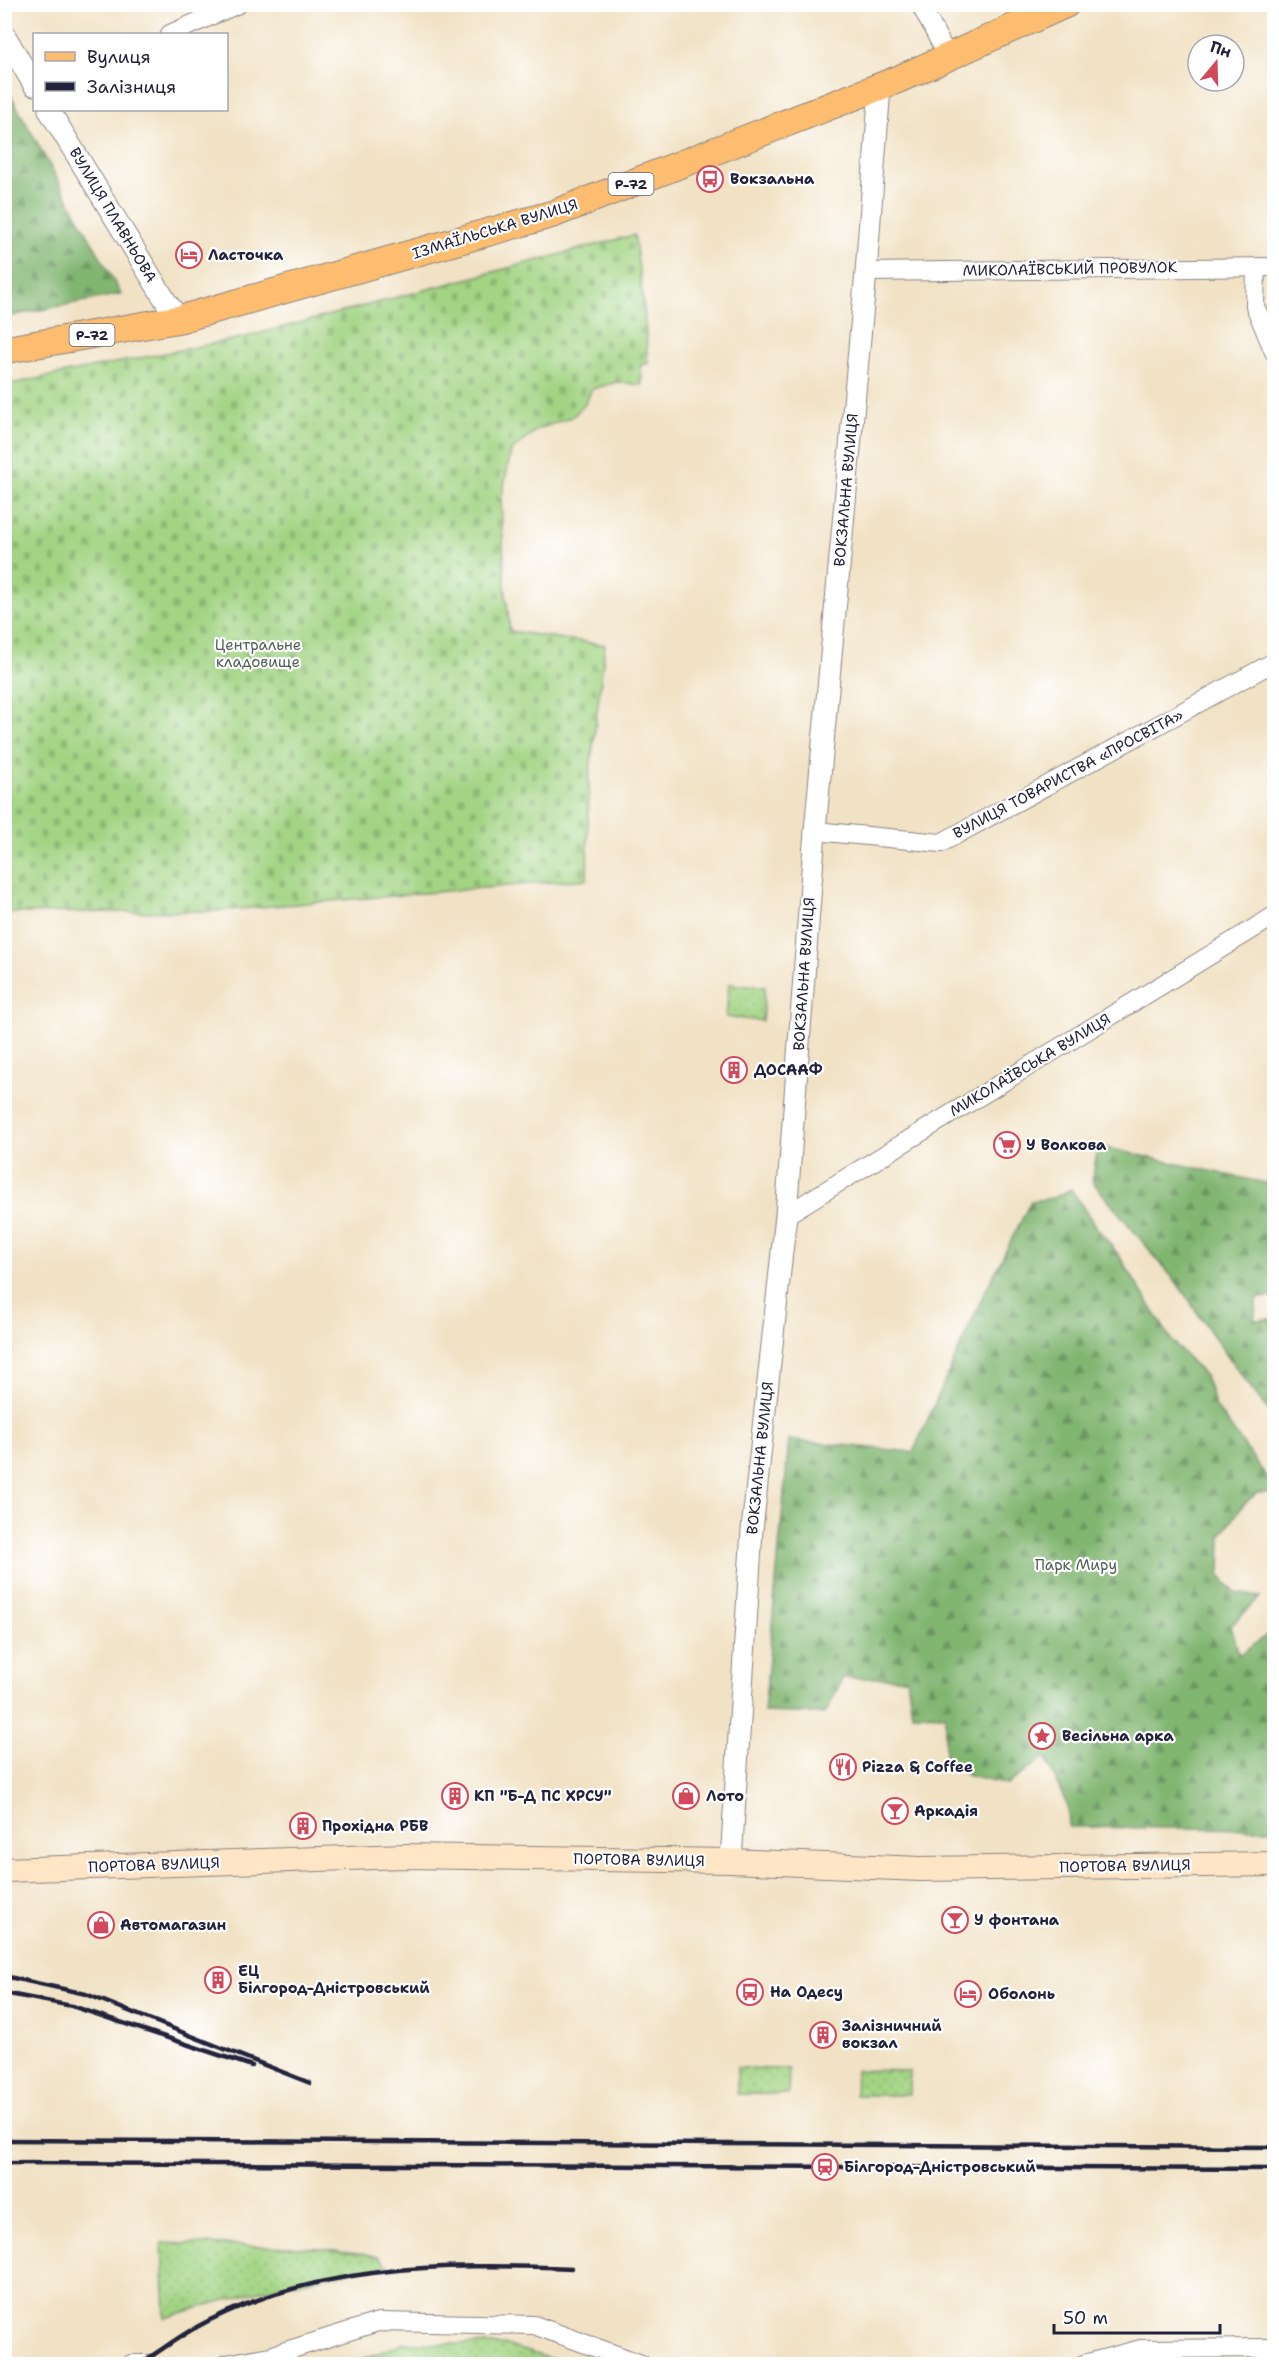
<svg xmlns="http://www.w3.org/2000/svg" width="1279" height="2369" viewBox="0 0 1279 2369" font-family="'Shantell Sans',sans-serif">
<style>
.grass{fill:url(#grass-dots);stroke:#627b5f;stroke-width:1.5}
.forest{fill:url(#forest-firs);stroke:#526c56;stroke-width:1.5}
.cemetery{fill:url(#cemetery-stones);stroke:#627b5f;stroke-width:1.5}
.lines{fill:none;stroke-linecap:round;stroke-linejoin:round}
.minor-casing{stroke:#8a8280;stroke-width:20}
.tertiary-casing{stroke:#8a8280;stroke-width:23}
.secondary-casing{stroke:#8a8280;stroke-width:26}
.primary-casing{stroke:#8a8280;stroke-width:29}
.minor{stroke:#fff;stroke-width:18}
.tertiary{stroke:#fff;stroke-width:21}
.secondary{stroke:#fee5c5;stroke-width:24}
.primary{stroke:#fcbd6f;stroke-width:27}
.rail{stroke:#22223b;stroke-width:4.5}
.labels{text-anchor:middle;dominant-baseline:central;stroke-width:4.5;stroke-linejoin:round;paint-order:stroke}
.shield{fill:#fff;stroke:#646476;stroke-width:1.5}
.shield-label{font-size:14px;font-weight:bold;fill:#22223b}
.poi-label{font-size:15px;font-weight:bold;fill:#22223b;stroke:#fff;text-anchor:start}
.street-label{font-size:15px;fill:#22223b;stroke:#fff}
.park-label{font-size:15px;fill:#4f6054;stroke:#fff}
</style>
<defs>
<pattern id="grass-dots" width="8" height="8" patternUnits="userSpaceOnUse" patternTransform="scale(1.5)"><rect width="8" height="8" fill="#a2d483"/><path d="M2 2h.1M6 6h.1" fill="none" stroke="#8bb672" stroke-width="1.8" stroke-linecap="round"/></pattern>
<pattern id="forest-firs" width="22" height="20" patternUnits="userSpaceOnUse" patternTransform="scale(1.5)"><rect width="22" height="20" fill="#81b671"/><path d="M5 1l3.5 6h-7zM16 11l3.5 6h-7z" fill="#69945e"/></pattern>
<pattern id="cemetery-stones" width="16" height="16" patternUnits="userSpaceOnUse" patternTransform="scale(1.5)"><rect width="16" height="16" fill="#a2d483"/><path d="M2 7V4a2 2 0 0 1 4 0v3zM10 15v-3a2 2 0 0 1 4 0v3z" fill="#8bb672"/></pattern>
</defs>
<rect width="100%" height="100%" fill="#fff"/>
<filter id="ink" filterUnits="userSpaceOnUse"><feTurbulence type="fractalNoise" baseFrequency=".0167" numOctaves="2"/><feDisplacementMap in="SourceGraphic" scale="12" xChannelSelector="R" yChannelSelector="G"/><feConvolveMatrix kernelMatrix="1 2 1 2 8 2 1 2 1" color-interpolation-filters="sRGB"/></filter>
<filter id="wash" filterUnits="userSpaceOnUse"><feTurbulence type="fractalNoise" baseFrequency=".008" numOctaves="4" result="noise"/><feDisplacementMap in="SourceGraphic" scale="24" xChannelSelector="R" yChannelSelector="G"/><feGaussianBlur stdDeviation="1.35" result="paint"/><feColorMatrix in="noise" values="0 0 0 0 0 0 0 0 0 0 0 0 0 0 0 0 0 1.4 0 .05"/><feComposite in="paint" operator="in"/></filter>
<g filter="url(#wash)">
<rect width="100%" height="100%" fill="#f1e2c5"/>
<g class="grass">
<polygon points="729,984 765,987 762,1021 726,1017"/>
<polygon points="737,2068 789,2069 788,2094 737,2094"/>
<polygon points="856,2070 909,2071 909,2095 855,2095"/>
<path d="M162 2243 320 2248 378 2256 388 2266C312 2276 238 2295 165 2318Z"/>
<polygon points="404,2343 506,2345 568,2364 350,2364"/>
</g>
<g class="forest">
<polygon points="5,85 121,294 5,317"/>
<polygon points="1098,1146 1274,1185 1274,1297 1257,1298 1254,1320 1274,1319 1274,1418 1228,1357 1177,1283 1092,1181"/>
<polygon points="1071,1189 1096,1227 1118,1254 1172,1341 1205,1376 1216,1407 1274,1487 1274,1492 1257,1493 1244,1504 1221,1535 1220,1576 1235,1593 1260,1597 1231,1626 1239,1655 1274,1630 1274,1829 1069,1827 1068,1807 1045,1757 1007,1785 969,1776 945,1761 945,1715 912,1714 907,1678 843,1678 825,1714 764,1712 789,1440 913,1452 981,1300 1031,1201 1053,1198"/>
</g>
<path class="cemetery" d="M634 235C641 278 646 320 648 364H641L642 385 617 382 592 389 585 404 572 417 538 429 511 451 501 500 505 586 510 631 605 645 589 780 587 879 215 911 5 913V385L246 337Z"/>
</g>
<g filter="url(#ink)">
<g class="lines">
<defs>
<g id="minor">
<polyline points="920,4 948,57"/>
<polyline points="170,34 238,4"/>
<polyline points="1256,268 1255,306 1274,352"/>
<polyline points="866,272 1274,267"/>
<polyline points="815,831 941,843 1274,662"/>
<polyline points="786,1215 1274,916"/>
<polyline points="131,2364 149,2364"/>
<polyline points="226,2364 270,2356 378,2322 534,2325 641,2364"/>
<polyline points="1084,2364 1141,2349 1274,2348"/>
</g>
<g id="tertiary">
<polyline points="4,34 34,85"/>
<polyline points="49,110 167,303 180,319"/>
<polyline points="731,1861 752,1530 786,1215 815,831 866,272 880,87"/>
</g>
<polyline id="secondary" points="4,1870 405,1856 731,1861 920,1869 1274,1864"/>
<polyline id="primary" points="4,350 180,319 553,214 899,79 1066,4"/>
</defs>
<use href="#minor" class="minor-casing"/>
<use href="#tertiary" class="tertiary-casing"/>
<use href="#secondary" class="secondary-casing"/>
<use href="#primary" class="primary-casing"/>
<use href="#minor" class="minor"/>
<use href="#tertiary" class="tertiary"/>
<use href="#secondary" class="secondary"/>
<use href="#primary" class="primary"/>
<g class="rail">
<polyline points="4,1976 86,1994 310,2083"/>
<polyline points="4,1993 72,2006 252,2066"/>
<polyline points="4,2140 1274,2147"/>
<polyline points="4,2163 1274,2169"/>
<path d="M139 2364C157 2353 174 2340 193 2329 310 2264 442 2263 572 2268"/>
</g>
</g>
</g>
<defs>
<symbol id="bus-ring" viewBox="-11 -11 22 22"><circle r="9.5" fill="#fff" stroke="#d1495b" stroke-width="1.5"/><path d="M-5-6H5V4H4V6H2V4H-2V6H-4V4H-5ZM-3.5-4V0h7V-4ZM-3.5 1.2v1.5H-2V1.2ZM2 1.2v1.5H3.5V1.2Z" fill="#d1495b"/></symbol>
<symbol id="hotel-ring" viewBox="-11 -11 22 22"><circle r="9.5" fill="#fff" stroke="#d1495b" stroke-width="1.5"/><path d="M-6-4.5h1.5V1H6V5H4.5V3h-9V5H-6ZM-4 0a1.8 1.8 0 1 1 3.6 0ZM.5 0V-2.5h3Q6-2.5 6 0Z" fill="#d1495b"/></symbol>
<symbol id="building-ring" viewBox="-11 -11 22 22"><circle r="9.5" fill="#fff" stroke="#d1495b" stroke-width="1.5"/><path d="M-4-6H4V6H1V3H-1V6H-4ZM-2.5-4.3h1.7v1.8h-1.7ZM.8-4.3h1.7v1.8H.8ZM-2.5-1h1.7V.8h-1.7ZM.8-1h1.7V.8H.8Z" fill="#d1495b"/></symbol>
<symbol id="supermarket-ring" viewBox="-11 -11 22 22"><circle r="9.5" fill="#fff" stroke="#d1495b" stroke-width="1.5"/><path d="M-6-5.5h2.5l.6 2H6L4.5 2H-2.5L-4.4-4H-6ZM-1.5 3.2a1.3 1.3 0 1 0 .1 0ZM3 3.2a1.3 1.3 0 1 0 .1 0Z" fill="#d1495b"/></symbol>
<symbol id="sight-ring" viewBox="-11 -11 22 22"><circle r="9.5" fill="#fff" stroke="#d1495b" stroke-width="1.5"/><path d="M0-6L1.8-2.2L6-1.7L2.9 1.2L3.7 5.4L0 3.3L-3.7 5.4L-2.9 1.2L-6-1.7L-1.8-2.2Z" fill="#d1495b"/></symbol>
<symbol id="restaurant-ring" viewBox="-11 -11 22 22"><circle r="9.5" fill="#fff" stroke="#d1495b" stroke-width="1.5"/><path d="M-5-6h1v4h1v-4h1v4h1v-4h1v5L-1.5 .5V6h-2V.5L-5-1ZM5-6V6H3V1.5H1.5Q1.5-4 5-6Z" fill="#d1495b"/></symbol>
<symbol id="shop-ring" viewBox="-11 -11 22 22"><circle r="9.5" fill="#fff" stroke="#d1495b" stroke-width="1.5"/><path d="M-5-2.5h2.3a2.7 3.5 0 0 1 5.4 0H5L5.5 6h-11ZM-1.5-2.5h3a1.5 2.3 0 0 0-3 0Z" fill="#d1495b"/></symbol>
<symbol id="bar-ring" viewBox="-11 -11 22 22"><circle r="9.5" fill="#fff" stroke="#d1495b" stroke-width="1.5"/><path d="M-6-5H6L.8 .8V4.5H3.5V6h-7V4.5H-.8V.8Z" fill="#d1495b"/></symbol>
<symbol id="station-ring" viewBox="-11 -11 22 22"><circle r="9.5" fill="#fff" stroke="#d1495b" stroke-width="1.5"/><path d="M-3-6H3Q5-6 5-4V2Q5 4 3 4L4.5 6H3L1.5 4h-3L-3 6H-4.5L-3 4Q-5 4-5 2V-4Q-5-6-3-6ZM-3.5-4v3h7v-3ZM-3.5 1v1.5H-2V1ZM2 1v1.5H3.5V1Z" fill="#d1495b"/></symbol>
</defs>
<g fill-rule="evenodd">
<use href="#bus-ring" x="695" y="164" width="30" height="30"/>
<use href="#hotel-ring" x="174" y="240" width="30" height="30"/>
<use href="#building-ring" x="719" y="1055" width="30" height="30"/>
<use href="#supermarket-ring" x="992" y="1130" width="30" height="30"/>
<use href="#sight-ring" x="1027" y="1721" width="30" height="30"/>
<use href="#restaurant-ring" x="828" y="1752" width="30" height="30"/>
<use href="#building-ring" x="440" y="1781" width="30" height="30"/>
<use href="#shop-ring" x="671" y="1781" width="30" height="30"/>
<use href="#bar-ring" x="880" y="1796" width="30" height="30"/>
<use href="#building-ring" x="288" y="1811" width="30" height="30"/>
<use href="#bar-ring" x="940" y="1905" width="30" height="30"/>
<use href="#shop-ring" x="86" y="1910" width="30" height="30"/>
<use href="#building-ring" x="203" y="1965" width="30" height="30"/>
<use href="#bus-ring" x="735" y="1977" width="30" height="30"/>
<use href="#hotel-ring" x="953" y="1979" width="30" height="30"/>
<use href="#building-ring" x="808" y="2020" width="30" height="30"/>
<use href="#station-ring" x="810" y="2152" width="30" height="30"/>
</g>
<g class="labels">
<g class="shield">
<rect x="608.5" y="173" width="45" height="22" rx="4.5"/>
<rect x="69.5" y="324" width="45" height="22" rx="4.5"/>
</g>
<g class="shield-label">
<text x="631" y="184">Р-72</text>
<text x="92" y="335">Р-72</text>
</g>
<g class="poi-label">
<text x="730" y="179">Вокзальна</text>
<text x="208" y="255">Ласточка</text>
<text x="754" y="1070">ДОСААФ</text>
<text x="1026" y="1145">У Волкова</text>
<text x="1062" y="1736">Весільна арка</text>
<text x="862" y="1767">Pizza &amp; Coffee</text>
<text x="474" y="1796">КП "Б-Д ПС ХРСУ"</text>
<text x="706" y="1796">Лото</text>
<text x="914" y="1811">Аркадія</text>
<text x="322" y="1826">Прохідна РБВ</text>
<text x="974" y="1920">У фонтана</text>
<text x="120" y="1925">Автомагазин</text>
<text x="238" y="1971">ЕЦ<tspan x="238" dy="17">Білгород-Дністровський</tspan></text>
<text x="770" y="1992">На Одесу</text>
<text x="988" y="1994">Оболонь</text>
<text x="842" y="2026">Залізничний<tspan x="842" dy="17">вокзал</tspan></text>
<text x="844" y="2167">Білгород-Дністровський</text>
</g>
<g class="street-label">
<text transform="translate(113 215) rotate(59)">ВУЛИЦЯ ПЛАВНЬОВА</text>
<text transform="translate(495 229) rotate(-17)">ІЗМАЇЛЬСЬКА ВУЛИЦЯ</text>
<text transform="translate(1070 269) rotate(-1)">МИКОЛАЇВСЬКИЙ ПРОВУЛОК</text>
<text transform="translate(846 490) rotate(-85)">ВОКЗАЛЬНА ВУЛИЦЯ</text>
<text transform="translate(1068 774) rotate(-28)">ВУЛИЦЯ ТОВАРИСТВА «ПРОСВІТА»</text>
<text transform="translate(804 974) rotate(-86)">ВОКЗАЛЬНА ВУЛИЦЯ</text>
<text transform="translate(1030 1065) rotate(-31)">МИКОЛАЇВСЬКА ВУЛИЦЯ</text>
<text transform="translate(760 1458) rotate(-84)">ВОКЗАЛЬНА ВУЛИЦЯ</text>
<text transform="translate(639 1860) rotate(1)">ПОРТОВА ВУЛИЦЯ</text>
<text transform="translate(154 1865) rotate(-2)">ПОРТОВА ВУЛИЦЯ</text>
<text transform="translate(1125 1866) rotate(-1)">ПОРТОВА ВУЛИЦЯ</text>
</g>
<g class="park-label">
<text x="258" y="645">Центральне<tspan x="258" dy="17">кладовище</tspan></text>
<text x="1076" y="1565">Парк Миру</text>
</g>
</g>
<rect width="1279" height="2369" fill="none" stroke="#fff" stroke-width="24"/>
<rect x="33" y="33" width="195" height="78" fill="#ffffff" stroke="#a7a7b1" stroke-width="1.5"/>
<rect x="45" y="52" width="30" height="9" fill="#fcbd6f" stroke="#a7a7b1" stroke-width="1.5"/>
<text x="87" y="63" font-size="18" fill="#22223b">Вулиця</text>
<rect x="45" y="82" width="30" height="9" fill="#22223b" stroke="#a7a7b1" stroke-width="1.5"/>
<text x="87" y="93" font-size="18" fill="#22223b">Залізниця</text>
<g transform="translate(1216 63) rotate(19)"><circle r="28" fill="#ffffff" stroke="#a7a7b1" stroke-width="1.5"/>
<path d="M0-4.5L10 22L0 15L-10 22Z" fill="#d1495b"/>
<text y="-9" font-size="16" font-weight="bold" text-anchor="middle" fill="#22223b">Пн</text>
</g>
<path d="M1054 2324v9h166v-9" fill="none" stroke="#22223b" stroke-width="3"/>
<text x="1063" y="2324" font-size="18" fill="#22223b" stroke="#ffffff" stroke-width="4.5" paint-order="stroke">50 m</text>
</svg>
